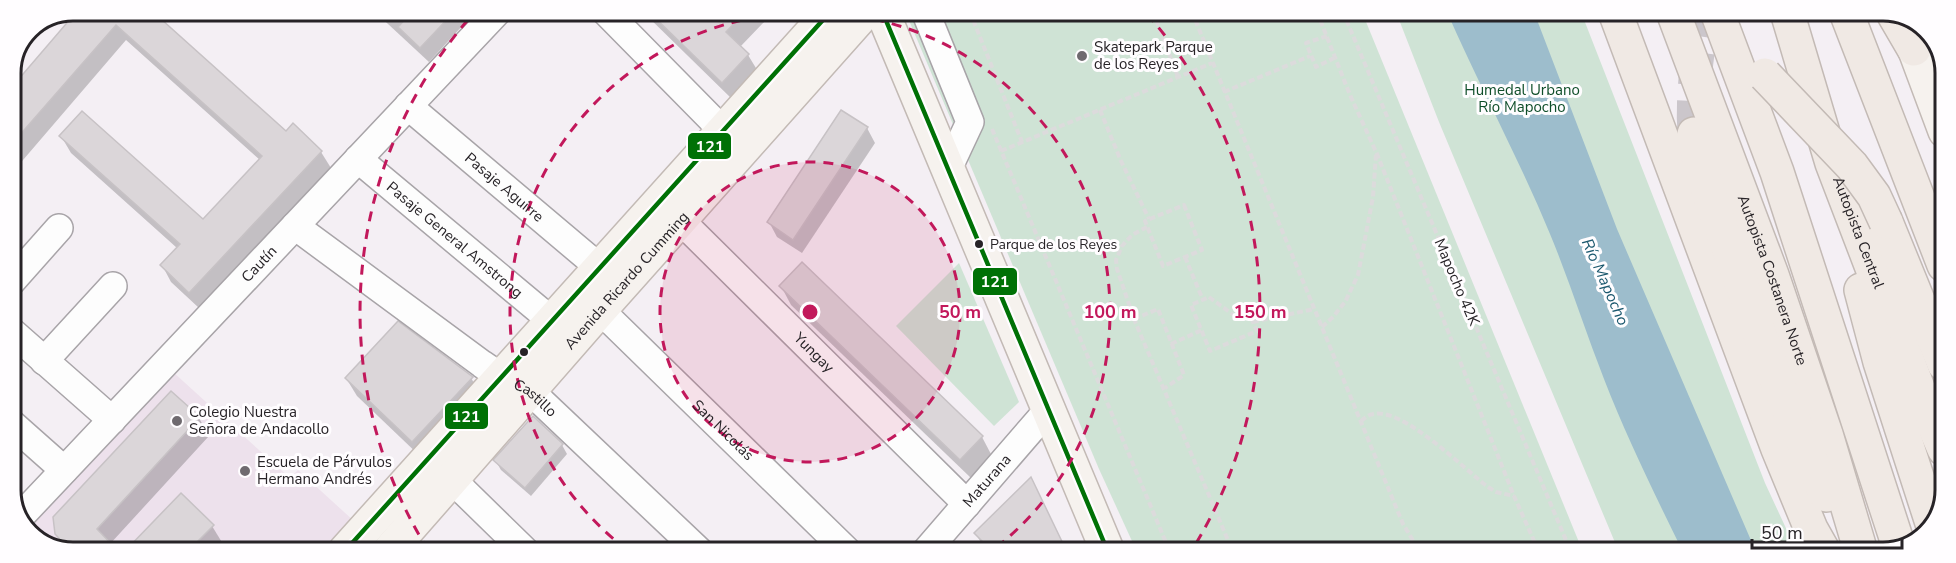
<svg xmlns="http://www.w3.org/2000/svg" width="1956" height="563" viewBox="0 0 1956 563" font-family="'Nunito Sans',sans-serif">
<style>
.built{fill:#ede1ec}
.green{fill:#cfe3d5}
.water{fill:#9dbdcc}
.shadow{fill:#0003}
.building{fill:#dbd6d9;stroke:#c7c2c5;stroke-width:1.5}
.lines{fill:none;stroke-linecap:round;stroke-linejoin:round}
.highway-tunnel{stroke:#cbc6cb;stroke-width:33;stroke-dasharray:33 16;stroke-linecap:butt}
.minor-casing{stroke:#a8a4a8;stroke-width:30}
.major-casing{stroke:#c3bab5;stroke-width:36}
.highway-casing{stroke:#c3bab5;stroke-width:36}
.path{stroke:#dcdbdc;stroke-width:4;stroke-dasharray:6 3;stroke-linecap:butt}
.minor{stroke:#fdfdfd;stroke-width:27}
.major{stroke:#f6f2ee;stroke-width:33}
.highway{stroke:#f0e9e4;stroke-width:33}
.highway-bridge-casing{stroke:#c3bab5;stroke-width:36;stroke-linecap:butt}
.highway-bridge{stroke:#f0e9e4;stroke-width:33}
.bus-1-casing{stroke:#fffdff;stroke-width:9}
.bus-1{stroke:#007106;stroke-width:4.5}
.ring{fill:none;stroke:#c2185b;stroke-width:3;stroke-dasharray:10 8}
.poi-dot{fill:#6f6a6f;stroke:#fffdff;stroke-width:2}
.bus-dot{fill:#272327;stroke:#fffdff;stroke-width:2}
.labels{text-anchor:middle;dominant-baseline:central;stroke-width:6;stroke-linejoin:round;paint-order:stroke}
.bus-label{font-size:14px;fill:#272327;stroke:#fffdff;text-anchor:start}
.poi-label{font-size:15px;fill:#272327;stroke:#fffdff;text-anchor:start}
.park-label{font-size:15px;fill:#0f4e29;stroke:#fffdff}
.street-label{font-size:15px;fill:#272327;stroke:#fffdff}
.water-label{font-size:16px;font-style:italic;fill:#1b586e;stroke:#fffdff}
.rim{fill:none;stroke:#272327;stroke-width:3}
.centre{fill:#c2185b;stroke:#fffdff;stroke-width:3}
.ring-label{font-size:18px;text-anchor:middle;font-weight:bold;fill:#c2185b;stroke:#fffdff;stroke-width:6;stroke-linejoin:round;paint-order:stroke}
.line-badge{stroke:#fffdff;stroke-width:2}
.badge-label{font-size:16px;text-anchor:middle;font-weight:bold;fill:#fff}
</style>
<rect width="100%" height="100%" fill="#f4eff4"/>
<polygon class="built" points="173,372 290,478 298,470 355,522 327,551 59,550 29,522"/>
<g class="green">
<polygon points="905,11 1362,12 1583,552 1137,552 1099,469"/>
<polygon points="1396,12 1581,12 1765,483 1797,552 1619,552 1439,122"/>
<polygon points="959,263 1019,402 994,426 896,326"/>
</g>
<path class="water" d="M1447 12H1534L1617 229 1756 552H1683C1655 495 1627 438 1604 379 1585 331 1570 282 1550 234 1519 159 1480 87 1447 12Z"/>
<g class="shadow">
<polygon points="80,11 152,11 151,12 286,133 293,125 321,152 331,168 199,308 171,282 162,265 177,248 71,153 61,136 203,221 260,160 126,40 11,174 11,90"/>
<polygon points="374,11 475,11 475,12 429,62"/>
<polygon points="642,11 762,11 767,19 740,47 748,55 759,73 733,100"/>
<polygon points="867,128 875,143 802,253 777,237 769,222"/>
<polygon points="781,286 982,437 992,456 971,478 791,305"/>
<polygon points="346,378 471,378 482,396 423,459 357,396"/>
<polygon points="199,418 209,436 110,544 116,551 66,550 56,534"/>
<polygon points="562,445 567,454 531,496 501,470 495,460"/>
<polygon points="1031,479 1067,552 986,551 976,534"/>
<polygon points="212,526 223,544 216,551 127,551"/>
</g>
<g class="building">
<polygon points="78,10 152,11 286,131 293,123 322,151 189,293 160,265 180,244 59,136 82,111 203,219 262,156 116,25 11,145 11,88"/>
<polygon points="413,11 455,11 420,48 398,27"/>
<polygon points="648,11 746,11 726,32 749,54 722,83"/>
<polygon points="841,110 868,127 793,240 767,222"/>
<polygon points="802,262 983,436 960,460 779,286"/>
<polygon points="398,321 473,377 412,442 345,378"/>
<polygon points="171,391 200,417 97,529 118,551 70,550 55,534 53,517"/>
<polygon points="533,416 563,444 525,488 493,460"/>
<polygon points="1031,477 1067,552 992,551 974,533"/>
<polygon points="181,493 214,525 188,551 125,551"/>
</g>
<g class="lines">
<path class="highway-tunnel" d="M1694 134C1691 93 1698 53 1704 12"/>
<defs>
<g id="minor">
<polyline points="605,11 737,145"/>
<polyline points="925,11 970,122 948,169"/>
<polyline points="1921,68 1944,64"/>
<path id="s1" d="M408 106 600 268"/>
<path id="s2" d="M358 159 552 321"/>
<path id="s3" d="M667 207 967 504"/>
<path id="s4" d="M295 226 482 364 501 377 529 390 699 551"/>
<polyline points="11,282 59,228"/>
<path id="s5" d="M600 310 847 551"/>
<polyline points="11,331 112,420"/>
<polyline points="44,361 113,286"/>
<polyline points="11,423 64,470"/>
<polyline points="438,466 525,551"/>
<path id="s6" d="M20 517 498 11"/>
<path id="s7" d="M926 551 1048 410"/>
</g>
<g id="major">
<polyline points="882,11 1108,552"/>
<polyline points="1904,21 1945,131"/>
<polyline points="345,551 831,11"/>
<path id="s8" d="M389 551 600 310 866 11"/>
</g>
<g id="highway">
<polyline points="1615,12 1778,449 1811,529 1824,552"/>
<path id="s9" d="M1673 12 1772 275 1826 434 1861 552"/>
<polyline points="1717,12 1777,172 1899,547"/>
<path id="s10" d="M1787 12 1832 163 1923 401 1944 449"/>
<polyline points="1846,12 1944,265"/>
<polyline points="1893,13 1914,49"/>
<polyline points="1694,134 1699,162 1709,194 1777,382 1826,495"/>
<polyline points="1886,222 1944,364"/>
<polyline points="1861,290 1880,362 1932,523"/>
</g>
</defs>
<use href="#minor" class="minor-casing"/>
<use href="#major" class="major-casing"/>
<use href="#highway" class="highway-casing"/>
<g class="path">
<polyline points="970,12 1022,142"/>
<polyline points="1153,12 1178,77"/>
<polyline points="1192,12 1403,524 1420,552"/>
<polyline points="1317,12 1350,95 1377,154 1514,496 1539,552"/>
<polyline points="1343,12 1571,552"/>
<polyline points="1327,36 1306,43 1316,67 1336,57"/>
<polyline points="1224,92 1310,56"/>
<polyline points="1100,110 1121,161 1149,219"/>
<polyline points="992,129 1170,552"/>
<polyline points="1001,151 1212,63"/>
<polygon points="1184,205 1202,250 1163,266 1145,221"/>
<polyline points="1147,227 1132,235 1122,246 1116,260 1117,269 1134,319 1233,552"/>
<polyline points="1185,257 1203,300"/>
<polygon points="1209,297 1235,316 1248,311 1257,331 1210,351 1191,305"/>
<polyline points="1134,319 1158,309 1184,375 1165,388"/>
<polyline points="1253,322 1314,309"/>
<polyline points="1322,327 1333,317 1345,302 1358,275 1373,197 1376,154"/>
<polyline points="1171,344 1202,330"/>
<path d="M1361 421C1365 418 1368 415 1373 414 1403 407 1464 469 1488 487L1496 492 1514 496"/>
</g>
<use href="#minor" class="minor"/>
<use href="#major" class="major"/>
<use href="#highway" class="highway"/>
<defs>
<polyline id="highway-bridge" points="1765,75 1852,166 1874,196 1886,222"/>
</defs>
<use href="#highway-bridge" class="highway-bridge-casing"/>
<use href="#highway-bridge" class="highway-bridge"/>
<defs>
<g id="bus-1">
<polyline points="882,11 1108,552"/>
<polyline points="345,551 831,11"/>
</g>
</defs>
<use href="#bus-1" class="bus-1-casing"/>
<use href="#bus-1" class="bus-1"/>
</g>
<circle cx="810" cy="312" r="150" fill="#c2185b" fill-opacity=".12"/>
<g class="ring">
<circle cx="810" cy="312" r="150"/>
<path d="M627 550A300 300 0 1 1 993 550"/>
<path d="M428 550A450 450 0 0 1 473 14M1147 14A450 450 0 0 1 1192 550"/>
</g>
<g class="poi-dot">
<circle cx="1082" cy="56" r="6"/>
<circle cx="177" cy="421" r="6"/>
<circle cx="245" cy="471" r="6"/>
</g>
<g class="bus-dot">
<circle cx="979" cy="244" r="5"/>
<circle cx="524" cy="352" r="5"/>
</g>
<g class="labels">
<g class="bus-label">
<text x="990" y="244">Parque de los Reyes</text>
</g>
<g class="poi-label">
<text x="1094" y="47">Skatepark Parque<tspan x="1094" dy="17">de los Reyes</tspan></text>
<text x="189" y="412">Colegio Nuestra<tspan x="189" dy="17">Señora de Andacollo</tspan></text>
<text x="257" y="462">Escuela de Párvulos<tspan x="257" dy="17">Hermano Andrés</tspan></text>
</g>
<g class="park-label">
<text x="1522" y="90">Humedal Urbano<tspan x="1522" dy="17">Río Mapocho</tspan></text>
</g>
<g class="street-label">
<text stroke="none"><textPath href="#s1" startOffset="126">Pasaje Aguirre</textPath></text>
<text stroke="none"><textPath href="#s10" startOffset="232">Autopista Central</textPath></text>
<text stroke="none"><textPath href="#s2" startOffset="126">Pasaje General Amstrong</textPath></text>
<text stroke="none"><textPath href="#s6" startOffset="348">Cautín</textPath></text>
<text stroke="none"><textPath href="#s8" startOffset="360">Avenida Ricardo Cumming</textPath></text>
<text stroke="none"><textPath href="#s9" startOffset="286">Autopista Costanera Norte</textPath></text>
<text transform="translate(1457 282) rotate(67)">Mapocho 42K</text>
<text stroke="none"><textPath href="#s3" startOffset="207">Yungay</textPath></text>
<text stroke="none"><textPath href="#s4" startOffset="296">Castillo</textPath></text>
<text stroke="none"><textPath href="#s5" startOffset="172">San Nicolás</textPath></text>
<text stroke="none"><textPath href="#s7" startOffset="93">Maturana</textPath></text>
</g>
<g class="water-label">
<text transform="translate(1605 282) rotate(66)">Río Mapocho</text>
</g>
</g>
<path d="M0 0H1956V563H0ZM73 21H1883A52 52 0 0 1 1935 73V490A52 52 0 0 1 1883 542H73A52 52 0 0 1 21 490V73A52 52 0 0 1 73 21Z" fill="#fffdff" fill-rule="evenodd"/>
<path class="rim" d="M73 21H1883A52 52 0 0 1 1935 73V490A52 52 0 0 1 1883 542H73A52 52 0 0 1 21 490V73A52 52 0 0 1 73 21Z"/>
<circle cx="810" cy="312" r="9" class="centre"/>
<g class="ring-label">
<text x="960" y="318">50 m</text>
<text x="1110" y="318">100 m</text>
<text x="1260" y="318">150 m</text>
</g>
<g class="line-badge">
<rect x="687" y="132" width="45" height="28" rx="6" fill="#007106"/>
<rect x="972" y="267" width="46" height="29" rx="6" fill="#007106"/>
<rect x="444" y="402" width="45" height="28" rx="6" fill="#007106"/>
</g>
<g class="badge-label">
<text x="710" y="152">121</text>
<text x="995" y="287">121</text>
<text x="466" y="422">121</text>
</g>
<path d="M1752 539v9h150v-9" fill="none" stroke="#272327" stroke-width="3"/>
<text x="1761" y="539" font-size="18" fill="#272327" stroke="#fffdff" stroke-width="4.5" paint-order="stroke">50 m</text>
</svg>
